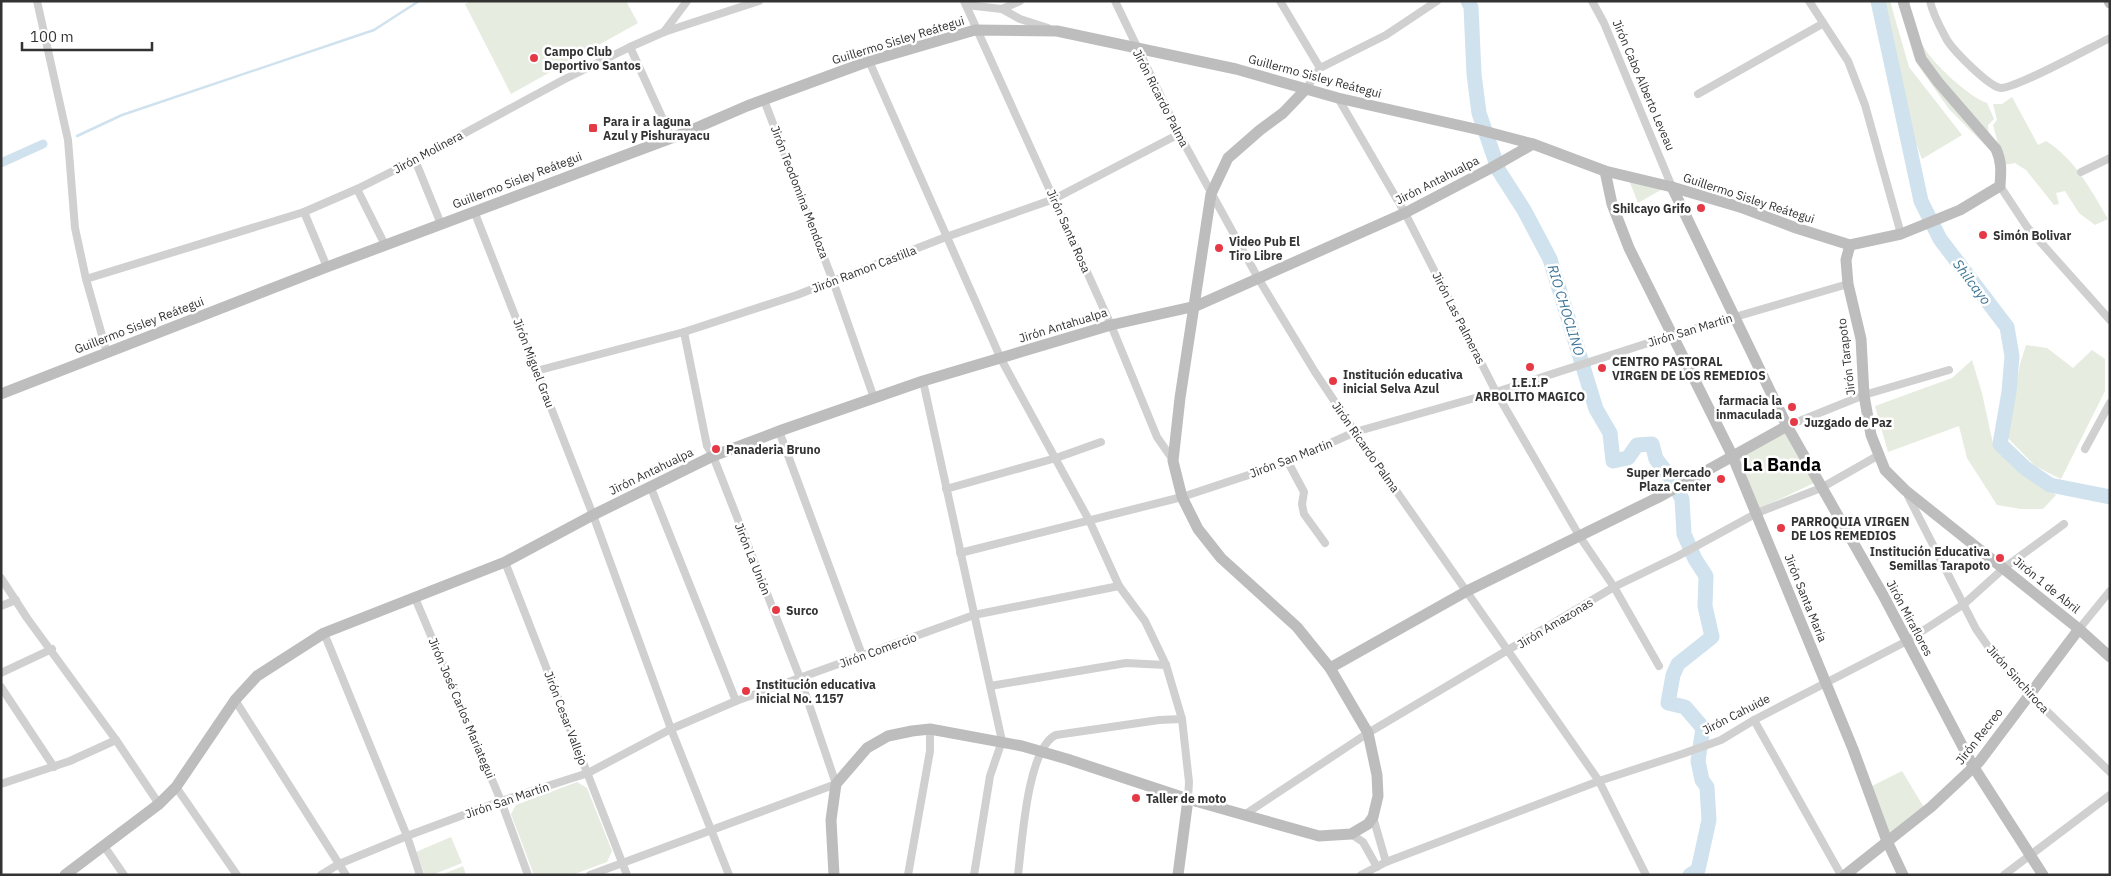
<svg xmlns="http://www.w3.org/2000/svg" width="2111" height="876" viewBox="0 0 2111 876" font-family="'IBM Plex Sans',sans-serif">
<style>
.green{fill:#e6ecdf}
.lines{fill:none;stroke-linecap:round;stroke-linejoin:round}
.stream{stroke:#cfe2ee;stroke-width:2.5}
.canal{stroke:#cfe2ee;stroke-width:9}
.river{stroke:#cfe2ee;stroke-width:15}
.street{stroke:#d0d0d0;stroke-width:8}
.secondary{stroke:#bdbdbd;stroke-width:11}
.poi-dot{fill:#e63946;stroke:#fff;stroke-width:2}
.labels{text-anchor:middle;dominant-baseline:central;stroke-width:5;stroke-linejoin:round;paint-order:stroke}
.street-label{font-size:12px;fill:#333;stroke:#fff}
.poi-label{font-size:12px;font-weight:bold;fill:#333;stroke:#fff;text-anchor:start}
.water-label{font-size:14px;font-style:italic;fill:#3f7597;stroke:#fff}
.district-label{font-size:18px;font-weight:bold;fill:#000;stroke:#fff}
</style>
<rect width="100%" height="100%" fill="#fff"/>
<g class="green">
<polygon points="471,1 626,1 638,23 511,94 465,4"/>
<polygon points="1882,1 1890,1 1909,67 1962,135 1922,159 1911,131"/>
<path d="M1898 1H1910C1909 11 1918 38 1923 46 1932 63 1969 97 1987 103L1994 119 1988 125 1990 150 1949 109 1915 61Z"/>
<path d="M2012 97 2038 145 2046 141C2075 159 2091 190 2108 219L2095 225 2079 213 2065 191 2056 193 2059 204 2054 205 2026 170 2015 163 2004 165 1993 125 1997 120 1993 104H2002Z"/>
<polygon points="1627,175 1666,187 1638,203"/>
<polygon points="2026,345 2047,348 2073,368 2092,350 2105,359 2105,391 2061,479 2035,466 2007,437 2020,364"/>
<polygon points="1972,360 1982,393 1993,444 2056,495 2043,509 2021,509 1997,505 1967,458 1959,426 1888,452 1875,406 1952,378"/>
<polygon points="1785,431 1814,483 1759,509 1737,454"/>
<polygon points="1902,771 1925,809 1891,838 1870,787"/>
<polygon points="577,782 587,788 612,851 607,862 572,875 534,875 511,814 516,805"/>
<polygon points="451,837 462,863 432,875 425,875 416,852"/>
<polygon points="463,866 466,875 441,875"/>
</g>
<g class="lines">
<polyline class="stream" points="77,136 122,115 374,30 419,1"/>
<polyline class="canal" points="1,163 43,144"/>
<g class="river">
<polyline points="1468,1 1471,7 1474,74 1479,113 1499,171 1524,210 1550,259 1596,409 1610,433 1613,461 1628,458 1637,445 1652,444 1656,459 1671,478 1682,499 1684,534 1695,559 1706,576 1705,606 1712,637 1678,664 1673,675 1668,703 1685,707 1703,728 1698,761 1702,780 1707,787 1709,820 1698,870 1690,875"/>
<polyline points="1878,1 1921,201 1940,239 2007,327 2012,356 2009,392 2000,444 2025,468 2050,485 2110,497"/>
</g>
<g class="street">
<polyline points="37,1 68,140 75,228 86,279 107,353"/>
<polyline points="964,1 1111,325 1157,437 1173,460"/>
<polyline points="1115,1 1179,134 1258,278 1315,372 1355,432 1599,781 1646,875"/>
<polyline points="1280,1 1320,68 1306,89"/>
<polyline points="1592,1 1604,23 1672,187"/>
<polyline points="1809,1 1848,61 1865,105 1901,234"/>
<path d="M1930 1C1933 15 1940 27 1947 40 1954 51 1989 87 2001 88 2017 88 2091 47 2110 38"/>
<polyline points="966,5 1002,9 1020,1"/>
<polyline points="1002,9 1020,19 1048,28"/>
<polyline points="664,32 687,1"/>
<polyline points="630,47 671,137"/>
<polyline points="869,61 1001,359 1090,522 1119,586 1145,621 1166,665 1182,719 1189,782 1188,799"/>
<polyline points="1320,68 1386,35 1437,1"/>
<polyline points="1698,94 1822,24"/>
<polyline points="1338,98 1405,213 1496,392 1580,537 1614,587 1659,666"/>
<polyline points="764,100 833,281 874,398"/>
<polyline points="415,160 441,224"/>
<polyline points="2081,172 2110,158"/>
<polyline points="2000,186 2027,227 2110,320"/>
<polyline points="357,189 385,245"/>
<polyline points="474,211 593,515 671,729 729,875"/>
<polyline points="304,212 327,267"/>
<polyline points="86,279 304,212 357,189 415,160 563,80 630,47 664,32 759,1"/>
<polyline points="536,371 684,332 797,295 946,237 1054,199 1179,134"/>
<polyline points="923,381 1002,741 990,776 974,875"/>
<polyline points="1787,426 1864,395 1949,370"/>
<polyline points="779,431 862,655"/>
<polyline points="2085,449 2110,403"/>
<polyline points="1288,462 1304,492 1302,504 1304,514 1325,543"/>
<polyline points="651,488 736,701"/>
<polyline points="946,489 1056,458 1101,442"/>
<polyline points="1907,494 1976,629 1992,652 2029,694 2110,772"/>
<polyline points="960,553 1182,497 1288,462 1355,432 1496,392 1673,335 1848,284"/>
<polyline points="505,562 627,875"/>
<polyline points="1,578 27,618 116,740 159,804"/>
<polyline points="415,598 501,801 528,875"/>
<polyline points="1,606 16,600"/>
<polyline points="2079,629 2110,591"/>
<polyline points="324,633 407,836 420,875"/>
<polyline points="1,673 52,649"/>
<polyline points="990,686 1126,663 1166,665"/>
<polyline points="1,687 54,767"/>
<polyline points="235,700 346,875"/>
<polyline points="1754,720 1841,875"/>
<polyline points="1,784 70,761 116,740"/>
<polyline points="176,787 237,875"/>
<polyline points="1244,815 1368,733 1614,587 1678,556 1757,513 1821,488 1879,455"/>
<polyline points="1373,817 1386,862"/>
<polyline points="1351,834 1363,842 1377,867"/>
<polyline points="104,846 124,875"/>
<polyline points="321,875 339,864 407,836 501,801 588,773 671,729 736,701 974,615 1119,586"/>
<polyline points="590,875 836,784 800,678 713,456 707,446 684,332"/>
<polyline points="908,875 930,751 930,729"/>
<path d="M1018 875C1022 844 1027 748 1056 735L1159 720 1182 719"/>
<polyline points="1361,875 1386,862 1599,781 1682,754 1721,740 1754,720 1907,641 1964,604 2004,568 2064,524"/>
<polyline points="2004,875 2110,795"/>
</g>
<g class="secondary">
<polyline points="2109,1 2110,3"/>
<polyline points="1605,171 1612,204 1629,248 1732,455 1853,749 1887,841 1903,875"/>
<polyline points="1672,187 1787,426 1883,595 1973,766 2043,875"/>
<polyline points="1850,245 1846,260 1848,284 1861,339 1864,395 1871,435 1885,470 1905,490 2079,629 2110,657"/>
<path d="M1 394 327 267 682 134 747 106 869 61 975 30 1057 31 1236 69 1338 98 1480 130 1533 144 1605 171 1672 187 1743 208 1796 228 1850 245 1901 234 1960 210 2000 186C2001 172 2002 162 1996 149L1938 82 1921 59 1903 1"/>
<polyline points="1330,668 1467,591 1661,496 1787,426"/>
<polyline points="65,875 159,804 176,787 235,700 257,676 324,633 505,562 593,515 713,456 782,430 923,381 1111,325 1196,306 1405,213 1491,168 1533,144"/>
<polyline points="834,875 831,820 836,784 867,748 888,736 912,731 930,729 1022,746 1067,759 1188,799 1319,836 1351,834 1368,824 1373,817 1378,796 1377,775 1368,733 1330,668 1297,627 1221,558 1198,529 1182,497 1173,461 1180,398 1211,194 1228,158 1260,130 1283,113 1306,89"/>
<polyline points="1178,875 1188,799"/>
<polyline points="1845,875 1931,807 1979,762 2079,629"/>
</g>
</g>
<g class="poi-dot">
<circle cx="534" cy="58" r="5"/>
<rect x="588" y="123" width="10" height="10" rx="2.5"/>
<circle cx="1701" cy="208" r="5"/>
<circle cx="1983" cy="235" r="5"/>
<circle cx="1219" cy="248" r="5"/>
<circle cx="1530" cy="367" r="5"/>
<circle cx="1602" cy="368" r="5"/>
<circle cx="1333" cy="381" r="5"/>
<circle cx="1792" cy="407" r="5"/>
<circle cx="1794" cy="422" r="5"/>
<circle cx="716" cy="449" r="5"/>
<circle cx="1721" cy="479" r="5"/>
<circle cx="1781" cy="528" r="5"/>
<circle cx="2000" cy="558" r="5"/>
<circle cx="776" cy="610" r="5"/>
<circle cx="746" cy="691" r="5"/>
<circle cx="1136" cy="798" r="5"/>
</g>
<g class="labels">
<g class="street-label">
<text transform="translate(898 40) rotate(-17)">Guillermo Sisley Reátegui</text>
<text transform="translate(1315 76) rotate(15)">Guillermo Sisley Reátegui</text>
<text transform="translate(1644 85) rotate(67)">Jirón Cabo Alberto Leveau</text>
<text transform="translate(1161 98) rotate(63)">Jirón Ricardo Palma</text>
<text transform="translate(428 152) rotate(-28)">Jirón Molinera</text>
<text transform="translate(517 180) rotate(-21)">Guillermo Sisley Reátegui</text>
<text transform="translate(1437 180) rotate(-27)">Jirón Antahualpa</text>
<text transform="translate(800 192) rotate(69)">Jirón Teodomina Mendoza</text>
<text transform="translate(1749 198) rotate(18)">Guillermo Sisley Reátegui</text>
<text transform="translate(1069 231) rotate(66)">Jirón Santa Rosa</text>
<text transform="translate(864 269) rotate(-21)">Jirón Ramon Castilla</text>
<text transform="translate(1459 318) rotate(63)">Jirón Las Palmeras</text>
<text transform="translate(139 325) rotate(-21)">Guillermo Sisley Reátegui</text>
<text transform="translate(1063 325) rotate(-17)">Jirón Antahualpa</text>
<text transform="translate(1690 330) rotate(-17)">Jirón San Martin</text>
<text transform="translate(1846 357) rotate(-97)">Jirón Tarapoto</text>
<text transform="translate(534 363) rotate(69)">Jirón Miguel Grau</text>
<text transform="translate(1366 447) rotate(55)">Jirón Ricardo Palma</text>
<text transform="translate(1291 458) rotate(-21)">Jirón San Martin</text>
<text transform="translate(651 471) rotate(-26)">Jirón Antahualpa</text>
<text transform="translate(753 559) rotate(68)">Jirón La Unión</text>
<text transform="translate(2047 585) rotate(39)">Jirón 1 de Abril</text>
<text transform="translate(1806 598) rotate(68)">Jirón Santa Maria</text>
<text transform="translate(1910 618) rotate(62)">Jirón Miraflores</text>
<text transform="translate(1555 623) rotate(-31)">Jirón Amazonas</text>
<text transform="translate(878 650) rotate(-20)">Jirón Comercio</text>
<text transform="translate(2018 679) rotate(48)">Jirón Sinchiroca</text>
<text transform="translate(462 708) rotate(67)">Jirón José Carlos Mariategui</text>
<text transform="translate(1736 714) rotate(-27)">Jirón Cahuide</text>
<text transform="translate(566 718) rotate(69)">Jirón Cesar Vallejo</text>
<text transform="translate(1979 736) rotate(-52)">Jirón Recreo</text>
<text transform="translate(507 800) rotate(-19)">Jirón San Martín</text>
</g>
<g class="poi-label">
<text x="544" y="51">Campo Club<tspan x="544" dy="14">Deportivo Santos</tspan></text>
<text x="603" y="121">Para ir a laguna<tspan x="603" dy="14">Azul y Pishurayacu</tspan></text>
<text x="1691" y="208" text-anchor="end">Shilcayo Grifo</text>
<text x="1993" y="235">Simón Bolivar</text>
<text x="1229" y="241">Video Pub El<tspan x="1229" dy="14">Tiro Libre</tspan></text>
<text x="1612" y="361">CENTRO PASTORAL<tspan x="1612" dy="14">VIRGEN DE LOS REMEDIOS</tspan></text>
<text x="1343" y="374">Institución educativa<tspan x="1343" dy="14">inicial Selva Azul</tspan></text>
<text x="1530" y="382" text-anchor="middle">I.E.I.P<tspan x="1530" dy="14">ARBOLITO MAGICO</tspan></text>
<text x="1782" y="400" text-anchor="end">farmacia la<tspan x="1782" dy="14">inmaculada</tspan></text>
<text x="1804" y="422">Juzgado de Paz</text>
<text x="726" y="449">Panaderia Bruno</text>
<text x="1711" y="472" text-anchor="end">Super Mercado<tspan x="1711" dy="14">Plaza Center</tspan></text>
<text x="1791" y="521">PARROQUIA VIRGEN<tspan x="1791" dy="14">DE LOS REMEDIOS</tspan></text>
<text x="1990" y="551" text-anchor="end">Institución Educativa<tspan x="1990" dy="14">Semillas Tarapoto</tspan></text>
<text x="786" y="610">Surco</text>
<text x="756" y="684">Institución educativa<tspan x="756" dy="14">inicial No. 1157</tspan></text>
<text x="1146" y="798">Taller de moto</text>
</g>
<g class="water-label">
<text transform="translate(1972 282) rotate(53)">Shilcayo</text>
<text transform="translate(1566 310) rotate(73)">RIO CHOCLINO</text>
</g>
<g class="district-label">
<text x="1782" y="464">La Banda</text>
</g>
</g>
<rect width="2111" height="876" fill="none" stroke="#333333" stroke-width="5"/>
<path d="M22 42v8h130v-8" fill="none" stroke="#333333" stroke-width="2.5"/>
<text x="30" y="42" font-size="15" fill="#333333" stroke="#ffffff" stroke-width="4" paint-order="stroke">100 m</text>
</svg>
